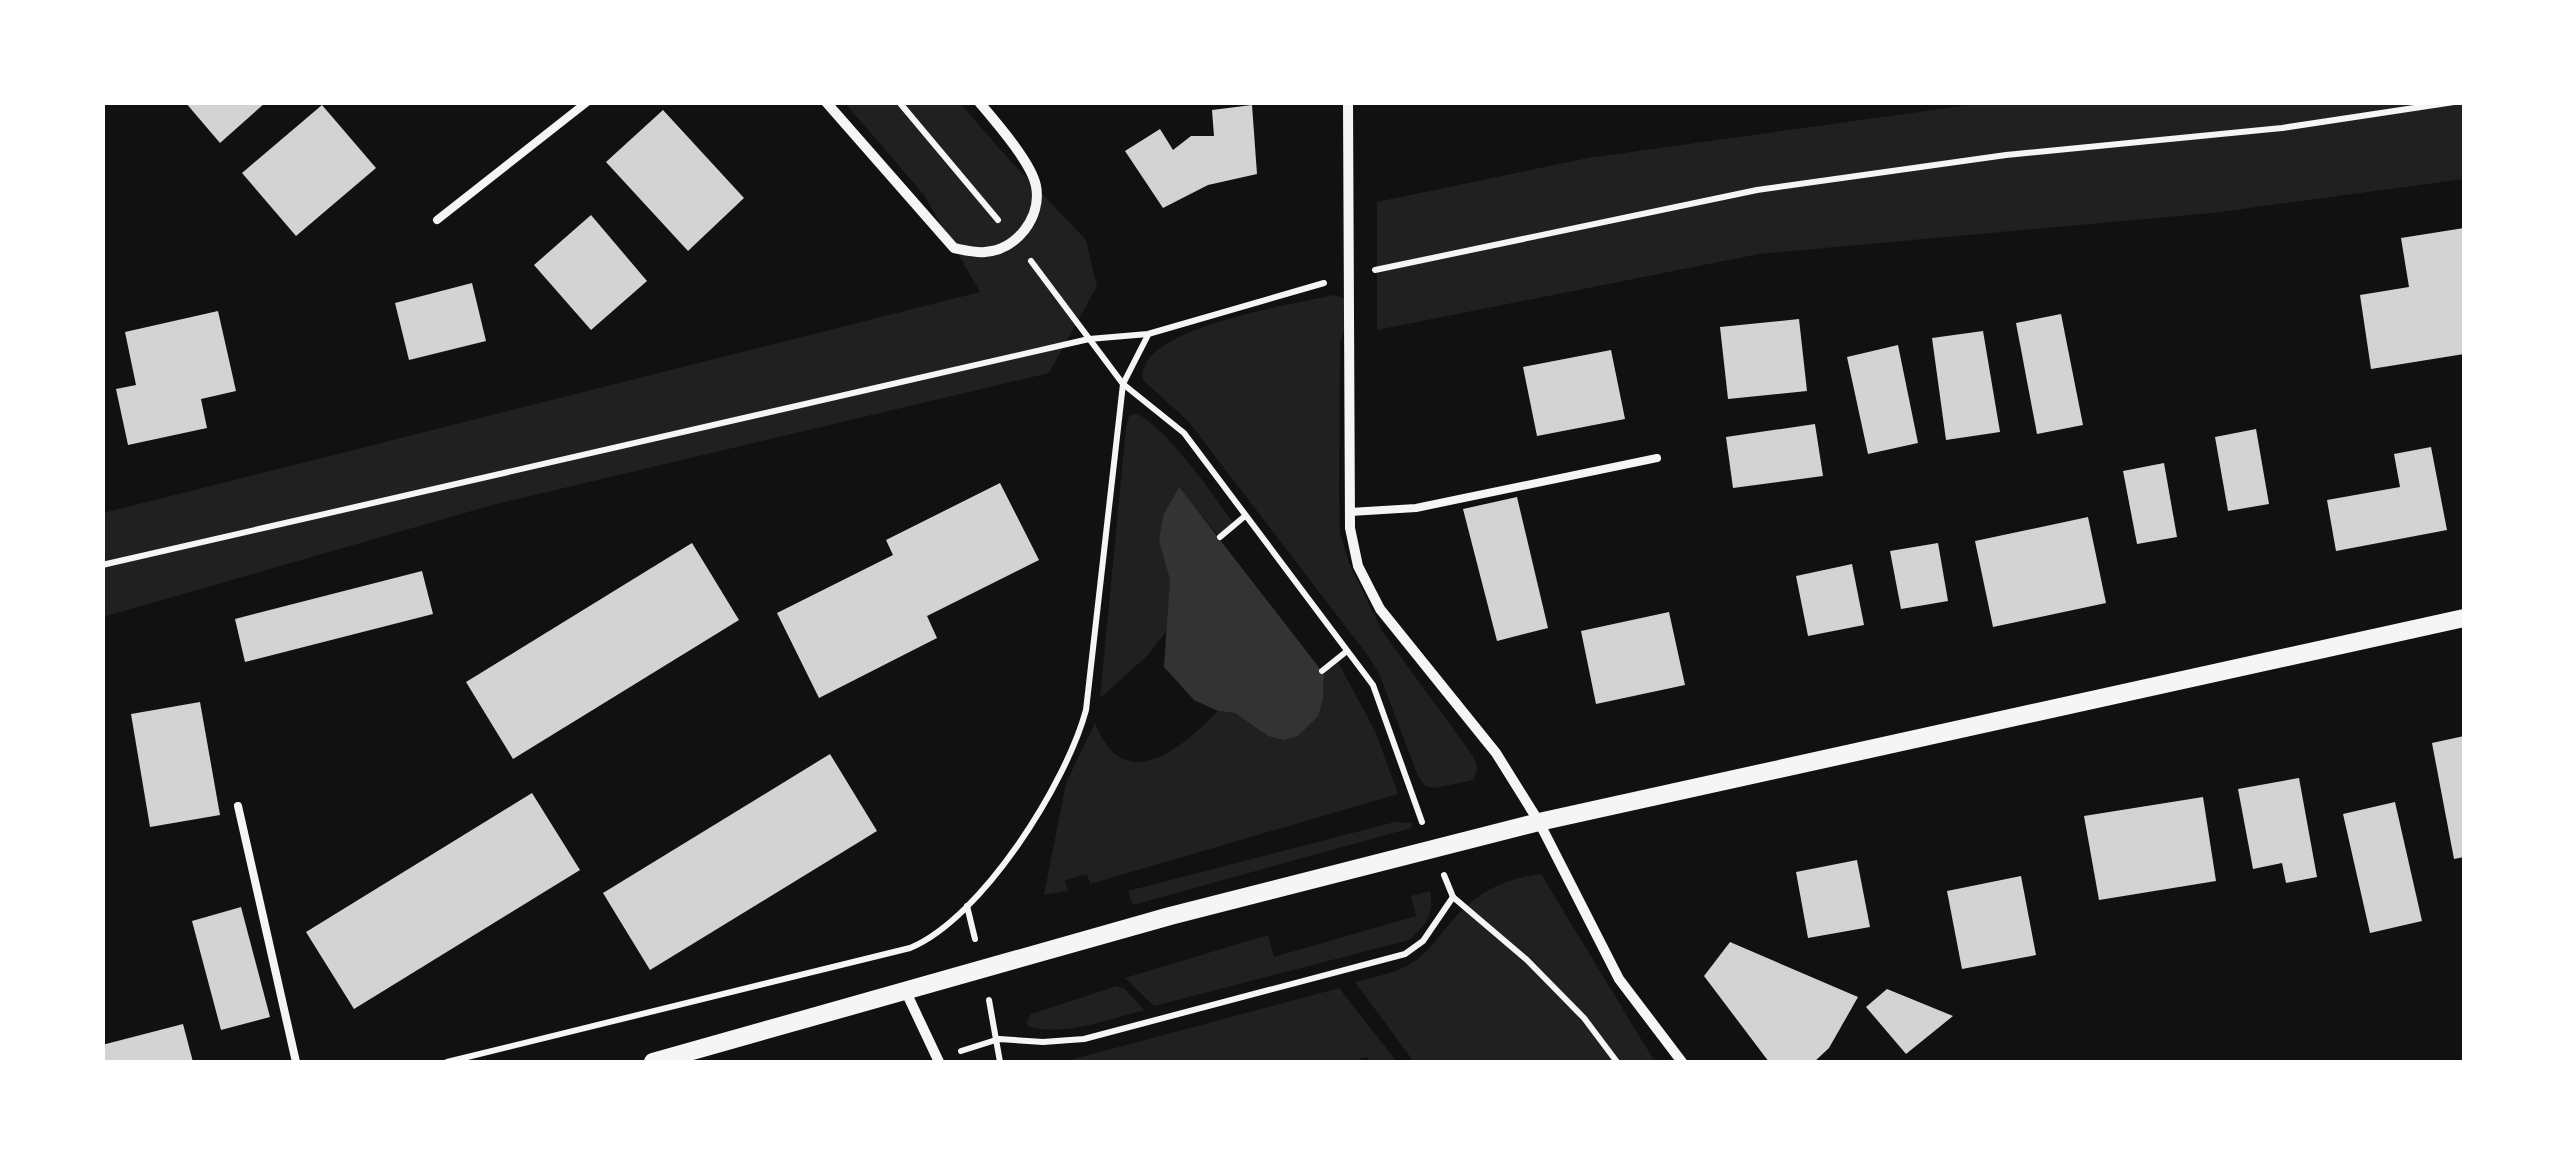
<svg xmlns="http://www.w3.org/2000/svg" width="2567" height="1165" viewBox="0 0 2567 1165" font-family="Arial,sans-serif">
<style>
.green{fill:#202020}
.water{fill:#333}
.building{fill:#d3d3d3}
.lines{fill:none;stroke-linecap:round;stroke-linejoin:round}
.path{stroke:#f5f5f5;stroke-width:6}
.service{stroke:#f5f5f5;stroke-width:8}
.minor{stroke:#f5f5f5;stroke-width:10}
.tertiary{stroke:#f5f5f5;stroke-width:18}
</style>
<rect width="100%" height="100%" fill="#111"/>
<g class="green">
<polygon points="845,103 960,103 1005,155 1086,240 1097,286 1049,373 496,504 103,617 103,513 980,292 924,195"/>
<polygon points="1983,103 2464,103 2464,179 2212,213 1759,254 1377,330 1377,202 1588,158"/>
<path d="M1334 295 1348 300V317L1340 343 1339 496 1340 533 1349 563 1382 631 1473 756 1478 768 1473 780 1436 788 1425 786 1418 776 1380 676 1369 657 1188 421 1143 380C1134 327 1297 304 1334 295Z"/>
<path d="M1136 413C1168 429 1212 493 1233 523L1218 535 1178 488 1159 540 1170 580 1168 629 1148 655 1100 698 1126 428 1129 416Z"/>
<path d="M1338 662 1376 733 1398 794 1090 884 1087 874 1065 880 1068 891 1044 895 1066 783 1095 723C1124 797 1180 750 1218 711L1235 713 1268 736H1298C1320 713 1323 706 1324 674Z"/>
<polygon points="1395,822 1412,823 1411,828 1133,905 1128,891"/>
<path d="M1541 874 1655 1062H1414L1355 982C1375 977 1397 973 1415 961 1431 950 1439 935 1452 921 1475 893 1505 878 1541 874Z"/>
<path d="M1430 891C1435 912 1426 926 1409 940L1154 1006 1125 978 1268 935 1274 957 1416 916 1411 896Z"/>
<path d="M1117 986 1125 989 1144 1010C1108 1020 1066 1036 1029 1027L1026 1023 1031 1014Z"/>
<polygon points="1339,988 1397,1062 1371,1062 1367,1057 1360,1058 1362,1062 1063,1062"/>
</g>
<polygon class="water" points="1179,487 1324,674 1323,699 1318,716 1298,736 1284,740 1268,736 1235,713 1218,711 1194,700 1164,667 1170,580 1159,541 1163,516"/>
<g class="building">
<polygon points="185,102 266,102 220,143"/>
<polygon points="322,105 376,168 296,236 242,173"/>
<polygon points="1252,105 1257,174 1208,185 1163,208 1125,151 1160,129 1173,150 1191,136 1214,136 1212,110"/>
<polygon points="663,110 744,198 688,251 606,162"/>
<polygon points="591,215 647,281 591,330 534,265"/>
<polygon points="2464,228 2464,354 2371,369 2360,295 2409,287 2401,238"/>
<polygon points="472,283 486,341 409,360 395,303"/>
<polygon points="218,311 236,391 201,399 207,428 128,445 116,389 136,385 125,332"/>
<polygon points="2061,314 2083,425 2037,434 2016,323"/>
<polygon points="1799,319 1807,391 1728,399 1720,327"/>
<polygon points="1983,331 2000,432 1946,440 1932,338"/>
<polygon points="1898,345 1918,443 1868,454 1847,357"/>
<polygon points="1611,350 1625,419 1537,436 1523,367"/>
<polygon points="1815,424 1823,476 1733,488 1726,437"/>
<polygon points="2256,429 2269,504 2228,511 2215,437"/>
<polygon points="2431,447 2447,530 2336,551 2327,500 2400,487 2394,454"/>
<polygon points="2164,463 2177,537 2137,544 2123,471"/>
<polygon points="1000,483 1039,560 927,616 937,638 819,698 777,613 893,555 886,540"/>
<polygon points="1517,497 1548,628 1497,641 1463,509"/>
<polygon points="2088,517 2106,603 1993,627 1975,541"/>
<polygon points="692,543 739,620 513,759 466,682"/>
<polygon points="1938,543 1948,601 1901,609 1890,551"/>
<polygon points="1852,564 1864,625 1808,636 1796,576"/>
<polygon points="422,571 433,614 245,662 235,619"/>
<polygon points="1669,612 1685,685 1596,704 1581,631"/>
<polygon points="200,702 220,815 150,827 131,714"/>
<polygon points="2464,736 2464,857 2454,859 2432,743"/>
<polygon points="830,754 877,831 650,970 603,893"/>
<polygon points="2299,778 2317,877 2286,883 2282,863 2253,869 2238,789"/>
<polygon points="532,793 580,870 354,1009 306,932"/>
<polygon points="2203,797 2216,881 2099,900 2084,816"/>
<polygon points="2395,802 2422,921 2370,933 2343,814"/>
<polygon points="1857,860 1870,927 1808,938 1796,872"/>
<polygon points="2021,876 2036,955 1962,969 1947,891"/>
<polygon points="241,907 270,1017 221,1030 192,921"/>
<polygon points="1730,942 1858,997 1829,1048 1814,1062 1769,1062 1704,976"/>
<polygon points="1887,989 1953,1016 1906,1054 1866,1007"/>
<polygon points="183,1024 193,1062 103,1062 102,1045"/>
</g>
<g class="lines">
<g class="path">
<polyline points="899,102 998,220"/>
<polyline points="1031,261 1123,384 1184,433 1373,685 1422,822"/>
<polyline points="1375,270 1757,190 2006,155 2282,128 2454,102"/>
<polyline points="1220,537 1245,516"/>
<polyline points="102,565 1089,339 1148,334 1324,283"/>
<polyline points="1322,671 1347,651"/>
<polyline points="1444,875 1453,897 1527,960 1584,1018 1617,1062"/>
<polyline points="967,906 975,939"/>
<polyline points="989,1000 1000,1062"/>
<polyline points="961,1051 999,1039 1043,1042 1084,1039 1405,954 1423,941 1453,897"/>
<path d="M447 1062 910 948C982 918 1066 784 1086 710L1123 384 1148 335"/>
</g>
<g class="service">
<polyline points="437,220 587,102"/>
<polyline points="1350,512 1416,508 1657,458"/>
<polyline points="238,806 296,1062"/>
</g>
<g class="minor">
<path d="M826 102 954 248C964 250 975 253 985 252 1016 250 1042 218 1036 186 1032 163 995 121 979 102"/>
<polyline points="1348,102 1350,528 1358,566 1380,609 1496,753 1539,822 1619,979 1682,1062"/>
<polyline points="906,992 939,1062"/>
</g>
<polyline class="tertiary" points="653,1062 1170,916 1539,822 2464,618"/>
</g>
<rect width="2567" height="1165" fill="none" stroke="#ffffff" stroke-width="210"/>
</svg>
